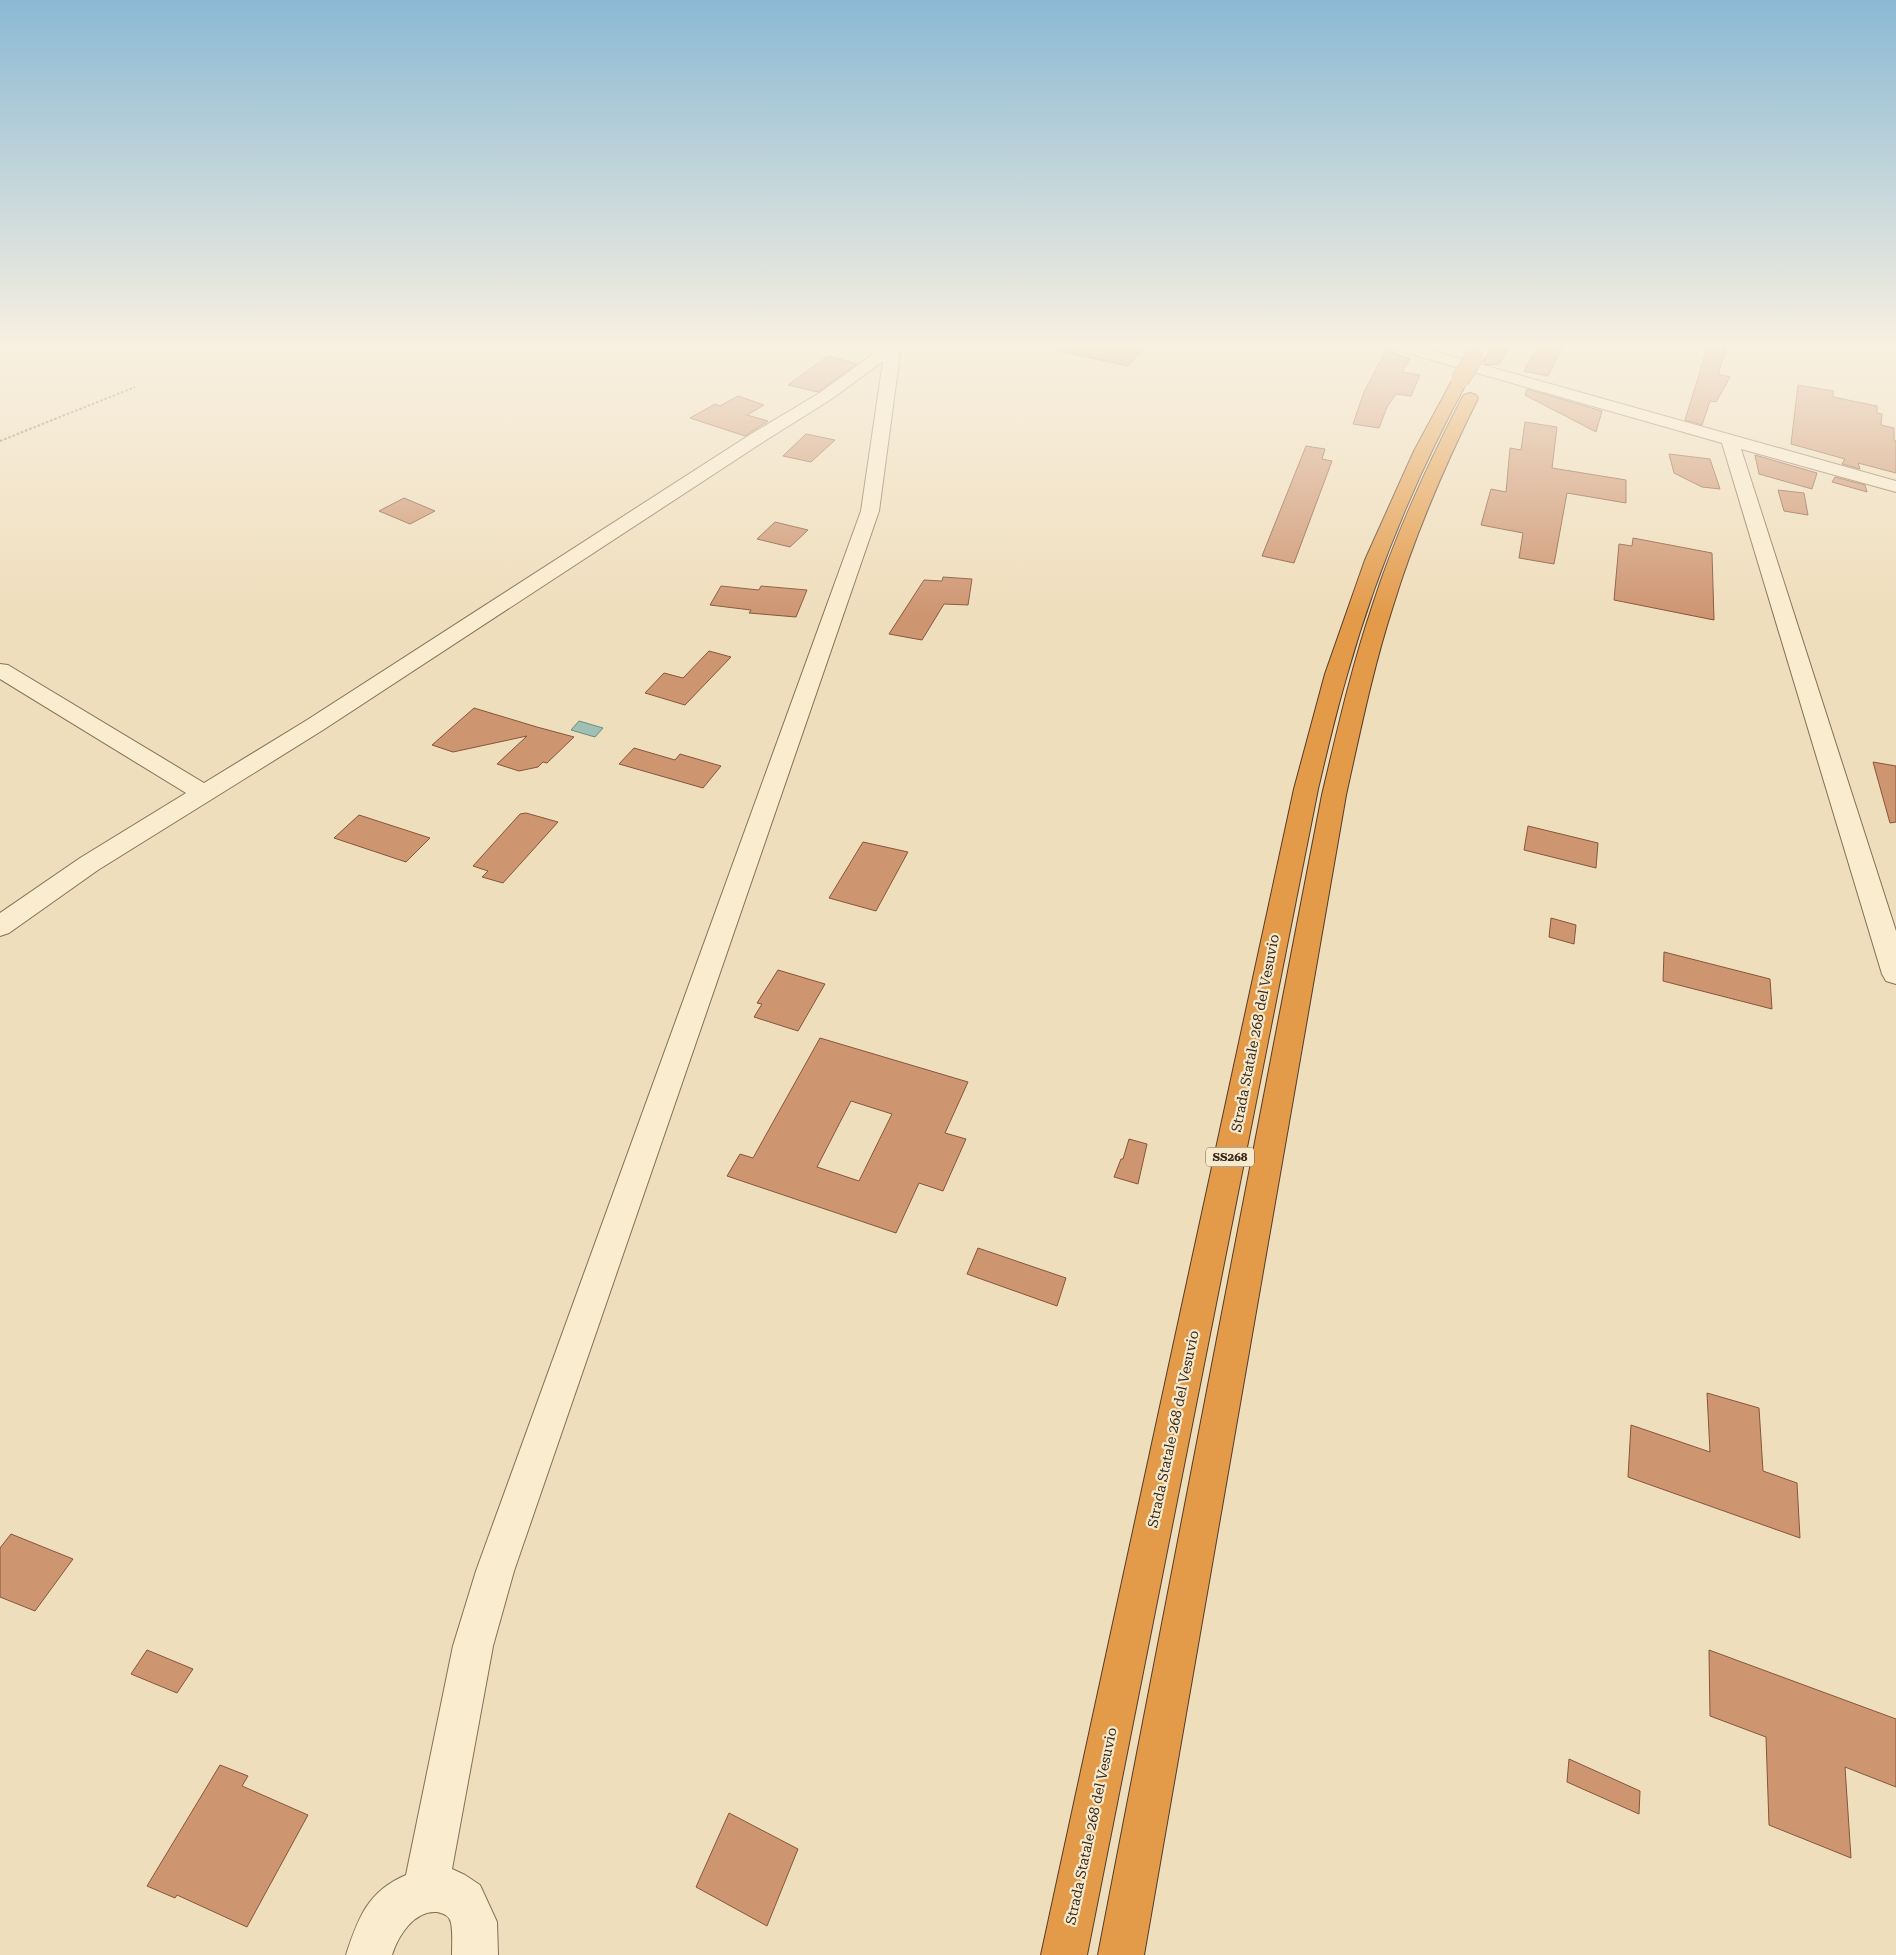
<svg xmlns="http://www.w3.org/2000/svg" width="1896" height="1955" viewBox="0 0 1896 1955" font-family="'Roboto Serif',serif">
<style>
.water{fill:#a0c0b5;stroke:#688d83}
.building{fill:#ce9571;stroke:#86563b;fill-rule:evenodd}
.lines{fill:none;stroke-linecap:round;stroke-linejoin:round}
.minor-casing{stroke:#876e55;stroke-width:2}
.highway-casing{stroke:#543c2a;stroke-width:2}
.path{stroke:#876e55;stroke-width:2;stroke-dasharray:2.5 2;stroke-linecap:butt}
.minor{fill:#faeccf;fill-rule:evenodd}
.highway{fill:#e39a49;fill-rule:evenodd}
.highway-bridge-casing{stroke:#543c2a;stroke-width:19;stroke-linecap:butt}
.highway-bridge{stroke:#e39a49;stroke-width:18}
.labels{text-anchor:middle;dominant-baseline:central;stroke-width:4.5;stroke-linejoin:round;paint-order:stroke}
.shield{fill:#f6e9cc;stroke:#6f6150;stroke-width:1}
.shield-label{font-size:12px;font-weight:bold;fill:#35271b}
.street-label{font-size:14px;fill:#35271b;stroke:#f6e9cc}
</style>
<rect width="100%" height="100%" fill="#efdebc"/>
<polygon class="water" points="579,721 603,728 595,737 571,730"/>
<g class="building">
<polygon points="1059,342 1150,342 1128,366 1058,351"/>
<polygon points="1709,342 1727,345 1718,374 1730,377 1716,402 1710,401 1702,425 1685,420"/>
<polygon points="1539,344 1562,349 1548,376 1524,371"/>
<polygon points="1386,350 1410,359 1402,372 1420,375 1411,396 1396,394 1387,407 1379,428 1353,424 1364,392"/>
<polygon points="828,356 857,364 818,392 788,385"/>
<polygon points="1798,385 1833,391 1833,397 1877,406 1877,413 1882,414 1881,425 1894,428 1894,440 1896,441 1896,473 1858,463 1860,469 1842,464 1845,459 1791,444"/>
<polygon points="1527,389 1602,411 1596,432 1525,395"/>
<polygon points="738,396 764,405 747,415 768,421 745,436 690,418 715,404 720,406"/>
<polygon points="1525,422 1557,427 1552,468 1626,480 1626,503 1567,493 1554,564 1519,558 1523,533 1481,525 1491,489 1506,492 1510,448 1521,450"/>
<polygon points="806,434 835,440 811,462 783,456"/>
<polygon points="1306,446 1325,449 1322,459 1332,461 1294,563 1262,556"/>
<polygon points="1669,454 1710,459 1720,489 1702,487 1674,473"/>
<polygon points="1755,455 1817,473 1812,489 1759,474"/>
<polygon points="1835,477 1865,485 1867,492 1832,482"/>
<polygon points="1778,490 1804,493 1808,515 1784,511"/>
<polygon points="404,498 435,511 410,524 379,511"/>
<polygon points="775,522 808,530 790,547 757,539"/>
<polygon points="1633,538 1712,553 1714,620 1614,600 1619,544 1632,546"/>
<polygon points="943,577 972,579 968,605 944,604 922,640 889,634 924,580 942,581"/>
<polygon points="721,586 759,590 761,586 807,590 796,617 749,613 751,610 710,605"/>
<polygon points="709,651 731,657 685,705 645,693 664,673 683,678"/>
<polygon points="474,708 537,727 574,737 547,763 543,762 538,767 519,771 497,764 527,736 453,752 432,745"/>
<polygon points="634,748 675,760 680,754 721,766 703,788 619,764"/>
<polygon points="1873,762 1896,766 1896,822 1890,823"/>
<polygon points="526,813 558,822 503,883 482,877 488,871 473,866 520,814"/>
<polygon points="359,815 430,838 406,862 334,838"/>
<polygon points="1528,826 1598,843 1596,868 1524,850"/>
<polygon points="863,842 908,852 876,911 829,898"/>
<polygon points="1551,918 1576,925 1574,944 1549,937"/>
<polygon points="1664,952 1770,979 1772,1009 1663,981"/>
<polygon points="778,970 825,984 798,1031 754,1017 762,1004 757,1003"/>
<path d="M820 1038 968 1082 945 1133 966 1139 943 1191 919 1183 896 1233 727 1176 740 1154 753 1158ZM851 1101 892 1114 859 1181 817 1167Z"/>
<polygon points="1129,1139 1147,1144 1138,1184 1114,1177 1121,1159 1123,1159"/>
<polygon points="978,1248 1066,1278 1057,1306 967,1274"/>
<polygon points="1707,1393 1759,1408 1763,1471 1797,1483 1800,1538 1628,1477 1631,1425 1710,1452"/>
<polygon points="11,1534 73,1559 35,1611 0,1597 0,1548"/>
<polygon points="147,1650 193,1669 177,1693 131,1674"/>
<polygon points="1709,1650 1896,1719 1896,1787 1845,1767 1851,1858 1769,1825 1766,1737 1710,1716"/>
<polygon points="1569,1759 1640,1791 1639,1814 1567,1782"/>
<polygon points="220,1765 248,1776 242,1786 308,1815 247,1927 177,1895 175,1898 147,1886"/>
<polygon points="729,1813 798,1849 767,1926 696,1887"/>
</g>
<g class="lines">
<defs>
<g id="minor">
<path d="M885 342H901V346L879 511 514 1571 493 1646 452 1869 465 1875 480 1885 497 1922 498 1955H452C452 1945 453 1933 451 1923 450 1916 443 1913 437 1912 414 1910 398 1936 392 1955H346C358 1918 368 1891 406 1875L453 1646 476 1571 861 511 883 361 833 398 763 442 323 730 98 870 9 933 0 936V913L80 858 186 793 0 679V664L8 665 204 783 307 720 751 434 821 392 885 345Z"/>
<polygon points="1376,342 1401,342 1896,481 1896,492 1741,449 1896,931 1896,984 1886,981 1882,974 1722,443 1379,345"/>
</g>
<g id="highway">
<polygon points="1496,342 1512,342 1498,364 1486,364 1484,361"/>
<path d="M1460 375 1466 377 1468 380C1417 474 1376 572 1347 675 1336 712 1327 751 1318 789L1087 1955H1041L1294 789 1325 674 1365 560 1414 451 1454 377Z"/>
<path d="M1470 393 1476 395 1478 398C1445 465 1415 534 1393 606 1373 668 1360 732 1346 795L1144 1955H1098L1322 795C1337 732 1351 669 1372 607 1395 535 1427 466 1462 398L1464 395Z"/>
</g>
</defs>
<use href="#minor" class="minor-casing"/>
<use href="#highway" class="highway-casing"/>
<polyline class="path" points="0,441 135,387"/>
<use href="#minor" class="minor"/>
<use href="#highway" class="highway"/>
<defs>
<polyline id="highway-bridge" points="1460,380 1474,357"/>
</defs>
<use href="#highway-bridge" class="highway-bridge-casing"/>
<use href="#highway-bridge" class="highway-bridge"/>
</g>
<linearGradient id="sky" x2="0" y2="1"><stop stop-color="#8bb9d4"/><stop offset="0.56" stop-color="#f8f0e1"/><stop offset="1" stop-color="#f8f0e1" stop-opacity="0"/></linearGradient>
<rect width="1896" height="616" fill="url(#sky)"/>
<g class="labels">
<rect class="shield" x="1206" y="1147.5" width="48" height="19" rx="4"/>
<g class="shield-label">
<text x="1230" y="1157">SS268</text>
</g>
<g class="street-label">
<text transform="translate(1255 1033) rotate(-79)">Strada Statale 268 del Vesuvio</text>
<text transform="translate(1173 1429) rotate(-78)">Strada Statale 268 del Vesuvio</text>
<text transform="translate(1091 1826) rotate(-78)">Strada Statale 268 del Vesuvio</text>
</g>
</g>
</svg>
